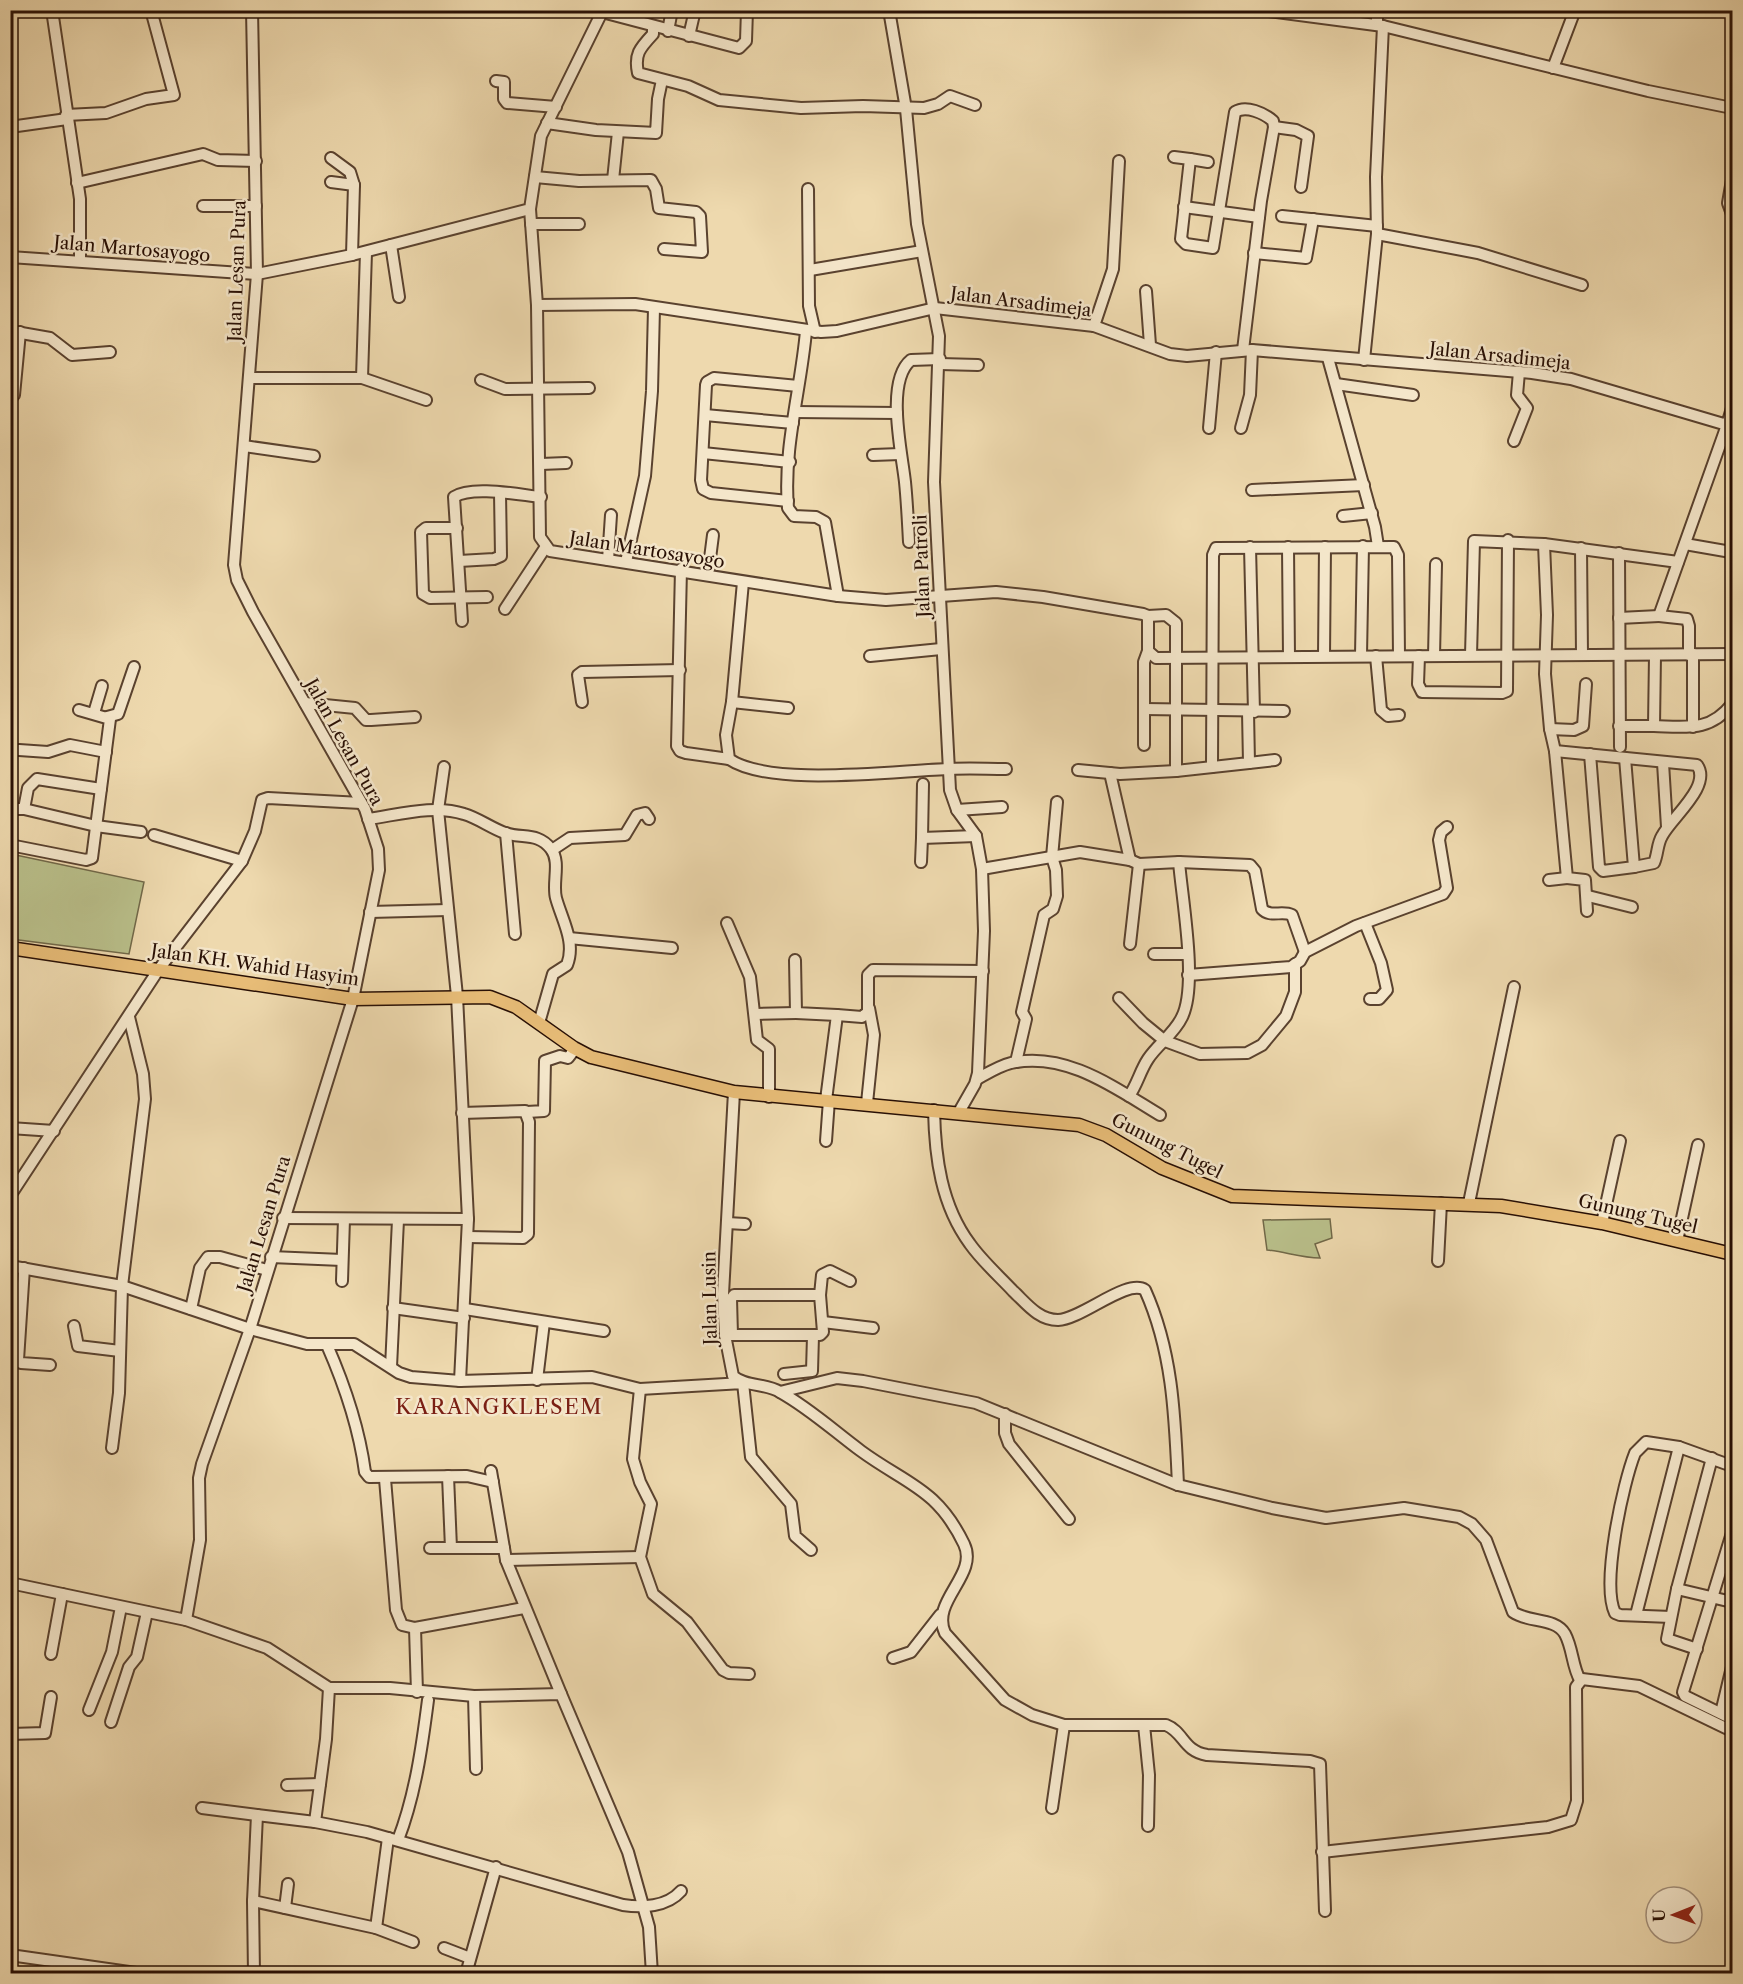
<svg xmlns="http://www.w3.org/2000/svg" width="1743" height="1984" viewBox="0 0 1743 1984" font-family="'Libre Caslon Text',serif">
<style>
.green{fill:#b9bf8a;stroke:#716848;stroke-width:1.5}
.lines{fill:none;stroke-linecap:round;stroke-linejoin:round}
.minor-casing{stroke:#5a422f;stroke-width:14}
.major-casing{stroke:#291005;stroke-width:15}
.minor{stroke:#f4e6ca;stroke-width:10}
.major{stroke:#e7bc77;stroke-width:12}
.labels{text-anchor:middle;dominant-baseline:central;stroke-width:5;stroke-linejoin:round;paint-order:stroke}
.street-label{font-size:18px;fill:#291005;stroke:#f4e6ca}
.quarter-label{font-size:21px;letter-spacing:1.5px;fill:#7a1f14;stroke:#f4e6ca}
</style>
<rect width="100%" height="100%" fill="#eed9ae"/>
<filter id="stains"><feTurbulence type="fractalNoise" baseFrequency=".00333" numOctaves="4"/><feColorMatrix values="0 0 0 0 .2 0 0 0 0 .09 0 0 0 0 .02 0 0 0 .5 -.17"/></filter>
<radialGradient id="worn" r=".72"><stop offset=".6" stop-color="#630" stop-opacity="0"/><stop offset="1" stop-color="#630" stop-opacity=".3"/></radialGradient>
<g class="green">
<polygon points="11,854 144,882 129,954 11,939"/>
<path d="M1330 1219 1332 1238 1315 1244 1320 1258C1301 1258 1286 1252 1267 1250L1263 1220Z"/>
</g>
<g class="lines">
<defs>
<g id="minor">
<polyline points="52,10 80,199 80,260"/>
<polyline points="889,10 906,109 917,224 939,336 934,482 950,790 957,810 976,836 982,869 984,931 978,1073 975,1084 959,1112"/>
<polyline points="1261,10 1383,26 1648,91 1732,108"/>
<polyline points="602,12 739,48 746,41 747,10"/>
<polyline points="1377,25 1377,10"/>
<path d="M653 27V34C640 48 634 54 638 73L688 86 719 100 801 108 863 106 924 108 938 104 950 96 975 105"/>
<polyline points="668,31 672,10"/>
<polyline points="689,36 695,10"/>
<polyline points="1553,68 1575,10"/>
<polyline points="496,81 504,82 504,99 507,103 556,107"/>
<polyline points="66,115 106,113 146,99 174,95 151,10"/>
<polyline points="547,123 596,130 656,133 658,99 662,80"/>
<polyline points="10,127 67,119"/>
<polyline points="1274,127 1296,130 1308,136 1301,187"/>
<path d="M1174 157 1190 159 1181 239 1186 244 1213 248 1235 112C1246 105 1264 113 1273 121L1274 127 1261 201 1243 350"/>
<polyline points="331,158 350,172 354,185"/>
<polyline points="1190,159 1208,162"/>
<polyline points="535,177 579,181 651,180 656,189 659,208 696,212 700,216 702,252 664,249"/>
<polyline points="613,180 618,132"/>
<polyline points="1732,180 1728,203 1732,214"/>
<polyline points="331,182 354,185 352,255"/>
<polyline points="77,183 203,154 218,160 256,161"/>
<polyline points="808,189 809,306 815,332"/>
<polyline points="203,206 256,206"/>
<polyline points="1184,207 1259,217"/>
<polyline points="530,209 537,305 540,537 550,551 838,596 886,600 996,592 1043,597 1143,614 1148,616 1148,651 1156,658 1732,654"/>
<polyline points="1282,216 1377,226"/>
<polyline points="531,224 579,224"/>
<polyline points="1377,234 1478,253 1582,285"/>
<polyline points="391,245 399,297"/>
<polyline points="366,252 362,378 426,400"/>
<polyline points="1254,253 1306,258 1313,219"/>
<polyline points="10,257 257,274 352,255 530,209 541,136 603,10"/>
<polyline points="810,270 922,251"/>
<polyline points="1146,291 1150,345"/>
<polyline points="537,305 635,304 821,332 837,331 935,308 1094,326 1170,354 1187,356 1252,350 1532,373 1571,379 1727,425 1732,408"/>
<polyline points="1094,326 1113,269 1119,161"/>
<polyline points="10,331 50,338 72,355 110,352"/>
<path d="M806 331C801 389 783 448 788 508L794 516 816 517 825 522 838 596"/>
<polyline points="1328,358 1375,527 1378,546"/>
<polyline points="1364,360 1377,234 1376,177 1383,26"/>
<polyline points="940,364 978,365"/>
<polyline points="249,378 362,378"/>
<polyline points="481,380 505,389 589,388"/>
<polyline points="1336,384 1413,395"/>
<polyline points="14,395 20,332"/>
<polyline points="795,412 897,413"/>
<polyline points="705,415 793,423"/>
<polyline points="1209,428 1216,352"/>
<polyline points="1241,428 1250,395 1252,350"/>
<polyline points="1514,441 1527,408 1517,395 1519,372"/>
<polyline points="244,446 314,456"/>
<polyline points="703,453 790,462"/>
<polyline points="873,455 900,454"/>
<polyline points="541,464 566,463"/>
<polyline points="1252,490 1364,485"/>
<polyline points="788,501 711,493 703,489 701,480 706,385 707,382 714,378 798,386"/>
<polyline points="1343,516 1372,513"/>
<polyline points="457,528 426,528 421,532 423,594 430,598 487,597"/>
<path d="M909 542C908 522 907 502 905 482 902 453 885 381 911 360L940 359"/>
<polyline points="1544,544 1547,615 1545,674 1550,729 1555,751 1567,878 1585,880 1587,911"/>
<polyline points="1685,544 1731,552"/>
<polyline points="1250,547 1254,712"/>
<polyline points="1288,547 1289,657"/>
<polyline points="1581,548 1582,655"/>
<polyline points="1619,553 1620,747"/>
<polyline points="608,560 611,515"/>
<polyline points="459,561 494,559 501,556 500,493"/>
<polyline points="626,562 645,476 652,391 654,308"/>
<polyline points="681,569 677,746 680,751 686,753 729,759"/>
<polyline points="708,574 713,535"/>
<path d="M743 582 732 702 726 735 729 759C771 788 899 770 951 769 969 768 987 769 1006 769"/>
<polyline points="505,609 545,548"/>
<polyline points="1148,616 1166,615 1176,623 1176,771 1249,763 1248,712"/>
<polyline points="1619,618 1659,616"/>
<path d="M462 621 454 497C472 485 520 495 541 497"/>
<polyline points="1693,654 1693,727"/>
<polyline points="1361,655 1363,546"/>
<polyline points="1471,655 1474,541 1544,544 1678,562"/>
<polyline points="1689,655 1689,626 1687,619 1659,616 1727,425 1732,427"/>
<polyline points="870,656 941,649"/>
<polyline points="1324,656 1325,547"/>
<polyline points="1376,656 1381,710 1388,716 1399,715"/>
<polyline points="1419,656 1418,684 1422,692 1502,693 1507,691 1508,540"/>
<polyline points="1434,656 1436,564"/>
<polyline points="582,702 578,675 582,672 680,670"/>
<polyline points="732,702 788,708"/>
<polyline points="305,703 355,708 366,720 371,720 415,717"/>
<polyline points="1144,709 1284,711"/>
<polyline points="94,713 102,686"/>
<polyline points="107,717 118,714 134,667"/>
<polyline points="1619,726 1654,726 1655,655"/>
<path d="M1654 726C1687 727 1710 732 1732 704"/>
<polyline points="1550,729 1574,730 1583,726 1586,684"/>
<polyline points="1144,745 1144,662 1148,651"/>
<polyline points="19,750 48,752 70,745 106,752"/>
<path d="M1555 751 1697 765C1712 786 1672 817 1662 836 1657 844 1658 854 1654 863L1634 867"/>
<polyline points="1590,754 1599,867 1603,871 1634,867 1625,758"/>
<polyline points="1249,763 1275,760"/>
<polyline points="1663,763 1667,827"/>
<polyline points="444,767 438,810 457,996 468,1219 460,1381"/>
<polyline points="1212,767 1213,555 1216,548 1394,547 1398,555 1399,656"/>
<polyline points="1078,770 1120,774 1176,771"/>
<polyline points="1110,773 1130,860"/>
<polyline points="923,784 922,838 976,836"/>
<polyline points="10,809 24,809 96,826 141,832"/>
<polyline points="24,809 28,788 37,779 101,789"/>
<polyline points="957,810 1002,807"/>
<path d="M368 819C398 815 434 804 464 814 478 818 491 828 505 833 523 839 538 832 551 849 561 862 552 883 556 898 562 920 576 942 567 965L553 974 539 1023"/>
<polyline points="506,833 515,934"/>
<polyline points="154,835 242,861"/>
<polyline points="10,845 86,860 92,858 110,719 79,710"/>
<polyline points="552,850 570,838 625,835 637,815 645,813 649,819"/>
<polyline points="921,862 922,838"/>
<path d="M1179 862 1250 865 1255 871 1262 909C1270 918 1282 910 1292 915L1305 952"/>
<path d="M982 869 1080 852 1130 860 1139 864 1179 862C1182 899 1198 985 1182 1017 1174 1034 1158 1044 1148 1059 1140 1071 1137 1085 1129 1096"/>
<polyline points="1549,880 1567,878"/>
<polyline points="1588,896 1632,907"/>
<polyline points="370,912 448,910"/>
<polyline points="727,923 750,977 757,1040 769,1049 769,1097"/>
<polyline points="1365,923 1381,963 1387,990 1379,999 1370,999"/>
<polyline points="569,938 672,948"/>
<polyline points="1130,944 1139,864"/>
<polyline points="1154,954 1187,954"/>
<polyline points="795,960 796,1013 837,1015 826,1100"/>
<polyline points="1188,975 1291,967 1300,961 1305,952 1356,926 1443,894 1447,888 1439,840 1441,832 1447,827"/>
<polyline points="1119,998 1143,1023 1165,1041 1200,1054 1247,1053 1262,1045 1286,1016 1295,992 1295,964"/>
<polyline points="756,1014 796,1013"/>
<polyline points="837,1015 862,1017 868,1012 868,975 873,970 983,971"/>
<polyline points="1016,1062 1026,1019 1022,1012 1044,915 1053,909 1057,896 1056,870 1052,857 1057,802"/>
<path d="M977 1079C988 1073 999 1066 1011 1063 1066 1051 1115 1088 1160 1115"/>
<path d="M734 1092 723 1294 725 1335 733 1376C746 1387 765 1383 780 1392 809 1408 834 1431 861 1451 906 1484 937 1488 964 1544 979 1575 930 1601 945 1633L1005 1700 1032 1715 1064 1725H1166C1184 1732 1183 1751 1207 1755L1310 1761 1320 1764 1325 1911"/>
<polyline points="867,1103 874,1035 869,1008"/>
<path d="M934 1110C935 1157 941 1205 970 1244 982 1261 999 1276 1013 1291 1026 1303 1038 1320 1058 1320 1082 1319 1127 1278 1145 1290 1173 1352 1175 1418 1178 1485"/>
<polyline points="527,1112 544,1111 545,1061 560,1056 568,1058 575,1049"/>
<polyline points="462,1113 525,1111 529,1122 528,1234 523,1238 468,1237"/>
<polyline points="10,1128 54,1131"/>
<polyline points="826,1141 829,1100"/>
<polyline points="10,1196 159,969 242,861 255,831 262,800 268,798 361,803"/>
<polyline points="1469,1203 1514,987"/>
<polyline points="283,1218 468,1219"/>
<polyline points="727,1223 745,1224"/>
<polyline points="1602,1223 1620,1141"/>
<polyline points="1677,1241 1698,1145"/>
<polyline points="271,1257 342,1260"/>
<polyline points="1438,1261 1441,1203"/>
<polyline points="10,1266 122,1286 250,1329 307,1344 354,1344 399,1373 411,1377 460,1381 592,1377 640,1389 743,1383 751,1457 791,1504 795,1536 811,1550"/>
<polyline points="24,1268 18,1360 21,1363 50,1365"/>
<polyline points="342,1281 344,1219"/>
<polyline points="393,1308 464,1318"/>
<polyline points="191,1309 200,1268 208,1257 220,1257 267,1270"/>
<polyline points="465,1309 604,1331"/>
<polyline points="823,1322 873,1328"/>
<polyline points="74,1326 78,1346 120,1351"/>
<polyline points="725,1335 732,1335 731,1299 734,1295 820,1295 822,1275 830,1271 850,1281"/>
<polyline points="732,1335 820,1335 823,1332 820,1295"/>
<path d="M327 1345C345 1386 359 1427 365 1472L369 1477 467 1476 493 1482"/>
<polyline points="391,1367 398,1220"/>
<polyline points="784,1374 812,1371 813,1336"/>
<polyline points="537,1380 544,1322"/>
<polyline points="640,1389 633,1459 640,1482 651,1504 640,1557 653,1594 687,1622 723,1670 729,1673 749,1674"/>
<path d="M780 1392 837 1378 863 1381 976 1403 1178 1485 1272 1508 1326 1518 1404 1508 1459 1517 1472 1524 1486 1540 1513 1612C1528 1623 1555 1617 1565 1634 1573 1649 1572 1666 1580 1680"/>
<polyline points="1005,1414 1005,1433 1009,1444 1069,1519"/>
<polyline points="112,1448 119,1393 122,1286 145,1099 143,1074 129,1017"/>
<polyline points="1712,1458 1677,1589 1732,1602"/>
<polyline points="491,1471 506,1560 561,1694"/>
<polyline points="448,1476 451,1548"/>
<polyline points="385,1479 396,1610 402,1625 415,1628 524,1608"/>
<polyline points="1732,1533 1683,1692 1685,1696 1732,1719"/>
<polyline points="430,1548 504,1548"/>
<polyline points="506,1560 640,1557"/>
<polyline points="10,1583 186,1620 200,1540 199,1478 202,1464 250,1329 353,999 379,870 378,849 365,809 253,612 237,580 234,565 257,274 252,10"/>
<polyline points="1677,1589 1667,1639 1697,1649"/>
<polyline points="1636,1615 1679,1447"/>
<path d="M1671 1617 1620 1615 1615 1613C1601 1584 1623 1483 1635 1453L1646 1442 1679 1447 1732 1466"/>
<polyline points="186,1620 267,1648 329,1688 326,1739 315,1822 257,1815 253,1901 254,1974"/>
<polyline points="415,1628 417,1692"/>
<polyline points="51,1654 62,1594"/>
<polyline points="893,1658 911,1652 940,1615"/>
<polyline points="329,1688 390,1688 474,1696 561,1694 628,1852 649,1927 652,1974"/>
<polyline points="474,1696 476,1769"/>
<polyline points="89,1710 112,1652 121,1607"/>
<polyline points="1721,1713 1732,1667"/>
<polyline points="111,1722 129,1667 137,1657 147,1612"/>
<polyline points="1144,1725 1149,1775 1148,1826"/>
<polyline points="10,1734 45,1733 51,1697"/>
<polyline points="287,1785 320,1784"/>
<polyline points="202,1808 257,1815"/>
<polyline points="1052,1808 1064,1725"/>
<path d="M315 1822 367 1832 623 1905C642 1908 667 1907 681 1891"/>
<polyline points="388,1838 376,1928 413,1942"/>
<path d="M398 1840C415 1796 422 1747 428 1700"/>
<polyline points="1322,1852 1548,1827 1571,1820 1577,1801 1576,1687 1582,1679 1639,1686 1732,1731"/>
<polyline points="253,1901 376,1928"/>
<polyline points="285,1908 288,1884"/>
<polyline points="444,1948 470,1958"/>
<polyline points="10,1955 143,1974"/>
<polyline points="466,1974 496,1867"/>
</g>
<polyline id="major" points="10,948 353,999 490,997 516,1007 574,1048 591,1057 734,1092 1079,1125 1106,1135 1162,1168 1232,1196 1501,1206 1602,1223 1732,1254"/>
</defs>
<use href="#minor" class="minor-casing"/>
<use href="#major" class="major-casing"/>
<use href="#minor" class="minor"/>
<use href="#major" class="major"/>
</g>
<g class="labels">
<g class="street-label">
<text transform="translate(132 249) rotate(5)">Jalan Martosayogo</text>
<text transform="translate(237 271) rotate(-88)">Jalan Lesan Pura</text>
<text transform="translate(1021 302) rotate(7)">Jalan Arsadimeja</text>
<text transform="translate(1500 356) rotate(6)">Jalan Arsadimeja</text>
<text transform="translate(647 550) rotate(9)">Jalan Martosayogo</text>
<text transform="translate(922 566) rotate(-92)">Jalan Patroli</text>
<text transform="translate(344 742) rotate(61)">Jalan Lesan Pura</text>
<text transform="translate(255 965) rotate(8)">Jalan KH. Wahid Hasyim</text>
<text transform="translate(1167 1146) rotate(27)">Gunung Tugel</text>
<text transform="translate(1638 1214) rotate(13)">Gunung Tugel</text>
<text transform="translate(264 1224) rotate(-73)">Jalan Lesan Pura</text>
<text transform="translate(710 1298) rotate(-91)">Jalan Lusin</text>
</g>
<g class="quarter-label">
<text x="499" y="1406">KARANGKLESEM</text>
</g>
</g>
<rect width="1743" height="1984" fill="none" stroke="#eed9ae" stroke-width="36"/>
<rect x="12" y="12" width="1719" height="1960" fill="none" stroke="#291005" stroke-width="3"/>
<rect x="18" y="18" width="1707" height="1948" fill="none" stroke="#291005" stroke-width="1.5"/>
<g transform="translate(1674 1915) rotate(269)"><circle r="28" fill="#f4e6ca" stroke="#a3907b" stroke-width="1.5"/>
<path d="M0-4.5L10 22L0 15L-10 22Z" fill="#8f2418"/>
<text y="-9" font-size="16" font-weight="bold" text-anchor="middle" fill="#291005">U</text>
</g>
<rect width="100%" height="100%" filter="url(#stains)"/>
<rect width="100%" height="100%" fill="url(#worn)"/>
</svg>
